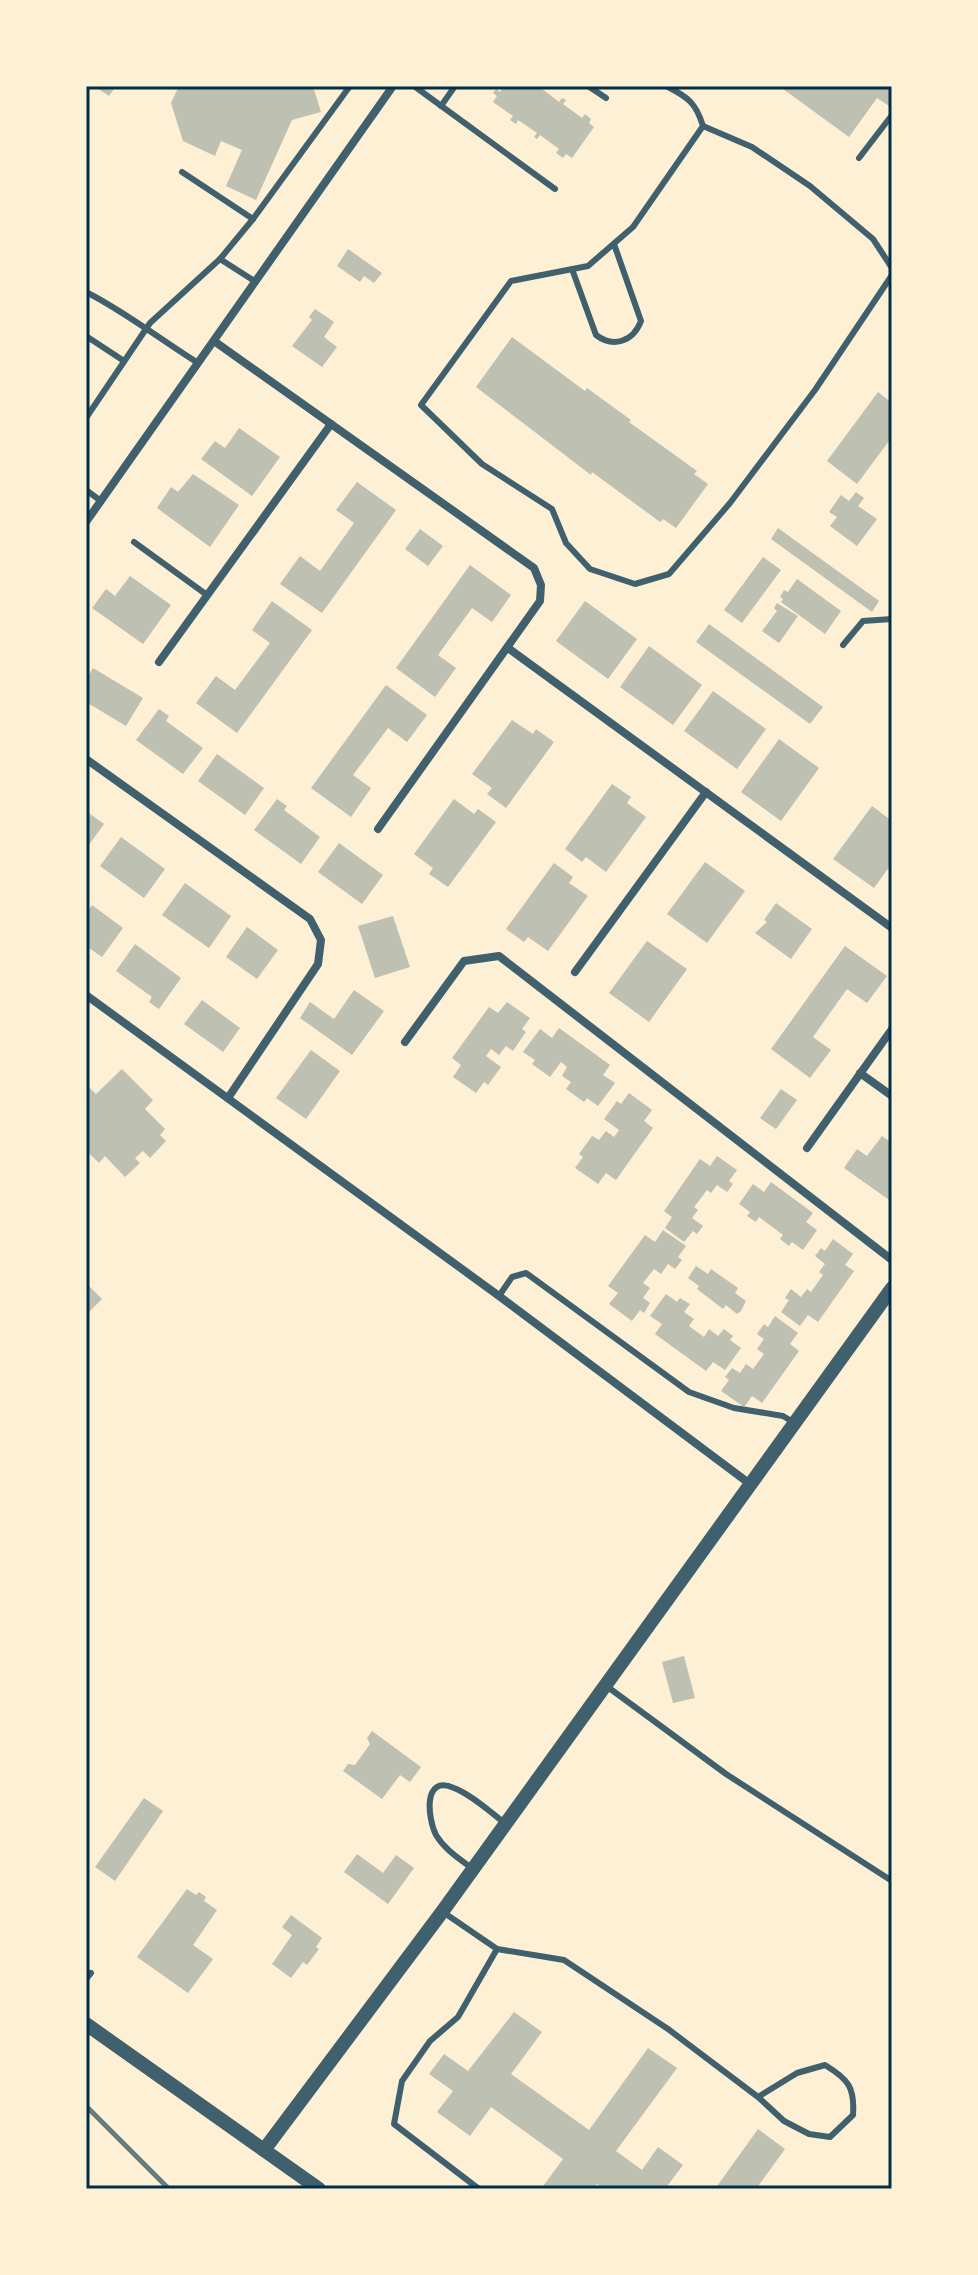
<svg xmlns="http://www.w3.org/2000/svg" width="978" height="2275" viewBox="0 0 978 2275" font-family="Signika,sans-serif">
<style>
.building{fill:#bec0b2}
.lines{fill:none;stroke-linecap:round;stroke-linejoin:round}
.service{stroke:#3f606c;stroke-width:6}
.minor{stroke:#3f606c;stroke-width:8}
.tertiary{stroke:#3f606c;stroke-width:14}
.rail{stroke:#657d81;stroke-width:5}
.neatline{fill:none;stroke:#003049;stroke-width:3}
</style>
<rect width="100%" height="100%" fill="#fdf0d5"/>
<g class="building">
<polygon points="94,86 116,86 109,96"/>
<polygon points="179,86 313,86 321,112 292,120 256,200 226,186 242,150 221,141 215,156 183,141 171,103"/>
<polygon points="504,86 543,86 541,88 559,102 562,98 566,100 563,104 582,118 585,114 591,119 589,123 594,127 572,158 566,154 563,158 556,153 559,149 540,135 537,139 534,137 537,133 518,120 516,124 510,120 513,116 493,102 497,96 493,93 496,89 500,92"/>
<polygon points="779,86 892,86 892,102 889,106 877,98 849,137"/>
<polygon points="348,249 382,273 374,283 364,276 360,282 337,266"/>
<polygon points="315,309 334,322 324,337 337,347 322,367 292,346 312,320 309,317"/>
<polygon points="512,337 585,391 587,388 631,420 629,422 697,471 694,474 708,484 676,528 663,519 660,522 592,472 591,475 476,387"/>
<polygon points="878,392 892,403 892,437 857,484 827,461"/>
<polygon points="239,428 280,457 252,496 201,459 215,441 225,448"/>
<polygon points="193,474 239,505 210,547 157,508 171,487 178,492"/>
<polygon points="357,482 396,510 322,613 280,584 300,556 320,571 354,523 336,510"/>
<polygon points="856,492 864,498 858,506 877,519 857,546 830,526 837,517 829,512 841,495 849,501"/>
<polygon points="778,528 879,601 872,612 771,539"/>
<polygon points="420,529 443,546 428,566 405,549"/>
<polygon points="763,557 781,570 742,623 724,610"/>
<polygon points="470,565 511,595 492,622 472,608 438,655 456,668 435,697 396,668"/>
<polygon points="130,576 171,605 143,644 92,608 106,589 115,596"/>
<polygon points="797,579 841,611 825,634 781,602 783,599 780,597 784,590 788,592"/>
<polygon points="272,601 312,630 237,733 196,703 216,676 235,690 270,643 252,630"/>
<polygon points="585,601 637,639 608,679 556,641"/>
<polygon points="777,603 798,616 779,643 762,631 777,611 774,608"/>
<polygon points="709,624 823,707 810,724 696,642"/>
<polygon points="649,646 702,685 673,725 620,687"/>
<polygon points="93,668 143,698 126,726 86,702 86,680"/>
<polygon points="386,685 427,715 407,742 388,728 353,775 371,788 351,817 311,788"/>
<polygon points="713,691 766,729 737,769 684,731"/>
<polygon points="159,709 169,716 166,721 203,748 183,774 136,740"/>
<polygon points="512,720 533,734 536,729 554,742 506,808 487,794 492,788 472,774"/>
<polygon points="779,739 819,768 781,821 741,792"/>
<polygon points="217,754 264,788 245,815 198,781"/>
<polygon points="612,784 631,797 627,803 646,817 606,872 586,857 582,862 565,849"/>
<polygon points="277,799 287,806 284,810 320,837 301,864 254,830"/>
<polygon points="454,799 474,814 478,809 496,822 448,887 429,874 433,868 414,854"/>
<polygon points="872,806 892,821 892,863 874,888 833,859"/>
<polygon points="86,811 104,824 86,849"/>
<polygon points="121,837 165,869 144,898 100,866"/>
<polygon points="339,843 383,875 362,904 318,872"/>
<polygon points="705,862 745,891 707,943 667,914"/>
<polygon points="554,863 573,877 569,883 588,896 548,951 528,937 524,942 506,929"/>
<polygon points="185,883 231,916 209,948 162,915"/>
<polygon points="776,903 812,929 791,959 755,933 767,922 764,920"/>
<polygon points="92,905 123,928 102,957 86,946 86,913"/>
<polygon points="393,916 410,967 375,978 358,926"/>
<polygon points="247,927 278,950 257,979 226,957"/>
<polygon points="647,941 687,969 649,1022 609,993"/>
<polygon points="135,944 181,978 159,1009 149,1002 152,997 116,971"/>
<polygon points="845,946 887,976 867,1003 847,989 813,1037 831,1050 810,1078 771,1049"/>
<polygon points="354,990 384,1011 352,1055 300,1018 310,1002 334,1019"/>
<polygon points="202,1000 240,1028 223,1052 184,1024"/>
<polygon points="507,1002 530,1018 522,1029 526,1032 513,1051 506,1046 499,1055 491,1049 486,1056 501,1067 488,1085 484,1082 476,1093 453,1077 461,1065 452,1058 489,1007 498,1013"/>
<polygon points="559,1028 610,1065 603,1075 615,1083 598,1106 587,1098 584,1102 566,1089 571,1082 562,1076 567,1067 561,1062 550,1077 532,1064 535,1060 523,1052 540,1029 552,1038"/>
<polygon points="311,1050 340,1071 306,1119 276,1098"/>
<polygon points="122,1069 153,1100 145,1109 165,1129 160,1135 166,1141 150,1158 143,1151 135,1158 140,1163 125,1177 105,1156 99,1163 86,1150 86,1084 96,1094"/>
<polygon points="781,1089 797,1100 776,1129 760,1118"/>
<polygon points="629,1093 652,1110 644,1121 653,1128 616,1180 606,1173 598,1184 575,1168 583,1157 579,1154 592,1136 599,1140 606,1131 614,1137 619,1130 604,1119 617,1101 621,1104"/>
<polygon points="882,1136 892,1143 892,1202 844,1168 857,1149 867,1156"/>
<polygon points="717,1156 737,1170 729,1181 733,1184 727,1192 717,1185 711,1193 707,1190 694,1207 698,1210 692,1218 703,1226 697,1234 693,1231 684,1242 665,1228 672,1217 664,1211 700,1159 710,1166"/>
<polygon points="771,1182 813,1213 806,1222 817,1230 803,1250 792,1242 789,1246 780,1239 783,1235 759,1217 756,1222 747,1216 750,1212 739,1204 753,1184 764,1192"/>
<polygon points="663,1230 686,1246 678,1257 682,1260 675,1269 668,1264 661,1274 654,1269 643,1283 650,1288 643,1298 650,1303 644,1313 640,1310 632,1321 609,1304 618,1293 608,1286 645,1235 655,1242"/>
<polygon points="833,1239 853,1254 845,1265 854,1271 818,1322 808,1315 800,1326 781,1312 789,1300 785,1298 791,1289 801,1297 807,1289 811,1292 823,1275 819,1272 825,1264 815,1256 821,1248 825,1251"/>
<polygon points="696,1266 708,1274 711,1269 738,1288 735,1293 746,1301 741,1311 737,1314 726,1305 723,1309 697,1289 699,1286 688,1278"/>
<polygon points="86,1283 102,1299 86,1315"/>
<polygon points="666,1294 677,1302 680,1298 690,1304 684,1312 694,1319 689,1326 704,1337 709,1329 718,1336 724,1329 733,1336 730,1340 741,1348 725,1370 713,1362 706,1371 655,1334 662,1324 650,1316"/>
<polygon points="775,1316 798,1333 790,1344 799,1351 762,1403 752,1396 744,1407 721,1391 729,1380 725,1377 732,1368 740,1373 746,1364 753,1369 764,1354 757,1349 764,1339 757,1334 764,1324 768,1327"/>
<polygon points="684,1656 695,1698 673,1703 662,1662"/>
<polygon points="372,1731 421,1767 410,1782 400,1775 382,1799 343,1771 348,1764 355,1765 370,1744 367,1738"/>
<polygon points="144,1798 163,1811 115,1881 95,1867"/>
<polygon points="357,1854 383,1873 396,1855 414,1868 388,1904 344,1872"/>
<polygon points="187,1889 196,1895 199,1892 206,1897 204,1901 217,1910 193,1945 213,1959 188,1993 137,1957"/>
<polygon points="291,1915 322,1938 316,1947 319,1949 307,1965 303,1962 291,1978 272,1964 292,1935 282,1927"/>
<polygon points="514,2012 542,2032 511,2074 589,2130 648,2048 677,2068 616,2151 642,2170 658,2147 683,2165 665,2189 604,2189 597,2184 594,2189 541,2189 563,2159 491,2107 470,2136 437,2112 453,2091 429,2074 444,2054 468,2071"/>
<polygon points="758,2129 785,2149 756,2189 715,2189"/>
</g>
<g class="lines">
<g class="service">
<polyline points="414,86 555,189"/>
<polyline points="588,86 606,98"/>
<path d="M666 86C688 97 696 103 703 126L633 227 588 266 511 281 421 405 482 464 552 509 566 543 590 569 635 584 669 574 730 503 815 390 892 275"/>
<polyline points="441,106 455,86"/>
<polyline points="703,126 752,147 810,186 873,239 892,268"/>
<polyline points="859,158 892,115"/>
<polyline points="182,172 253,219"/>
<polyline points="220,259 253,219 350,86"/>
<path d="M572 269 596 335C613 348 633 342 641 321L614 244"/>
<path d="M86 292C124 311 161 340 198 363"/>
<polyline points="86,336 124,361"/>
<polyline points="86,418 150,323 220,259 256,282"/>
<polyline points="86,490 101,501"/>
<polyline points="134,542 207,595"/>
<polyline points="843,645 863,621 892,619"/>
<polyline points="499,1296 512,1277 526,1273 689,1392 734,1408 783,1416 793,1422"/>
<polyline points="605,1685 726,1774 892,1881"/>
<path d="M473 1869C460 1859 445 1850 436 1835 428 1819 422 1774 454 1788 472 1795 490 1812 506 1824"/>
<polyline points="443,1912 497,1949 458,2017 430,2041 402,2081 394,2124 479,2189"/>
<path d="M497 1949 564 1960 668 2029 758 2097 784 2121 809 2134 830 2137 853 2115C855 2087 848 2079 825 2065L797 2073 758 2097"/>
<polyline points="86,1979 91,1973"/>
</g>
<g class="minor">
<polyline points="214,341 534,568 541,585 540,601 378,829"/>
<polyline points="86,522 393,86"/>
<polyline points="508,648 892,928"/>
<polyline points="159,662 331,424"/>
<polyline points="86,759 310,919 321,940 318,964 228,1098"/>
<polyline points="575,972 706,792"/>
<polyline points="86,995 499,1296 750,1484"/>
<polyline points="405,1042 464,961 499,956 892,1260"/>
<polyline points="860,1073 892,1096"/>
<polyline points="807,1148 892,1029"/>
</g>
<g class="tertiary">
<polyline points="86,2024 319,2189"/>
<polyline points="264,2150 442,1912 892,1288"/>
</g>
<polyline class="rail" points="86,2106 169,2189"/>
</g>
<rect width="978" height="2275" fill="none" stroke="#fdf0d5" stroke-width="176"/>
<rect x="88" y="88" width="802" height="2099" class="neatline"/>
</svg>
